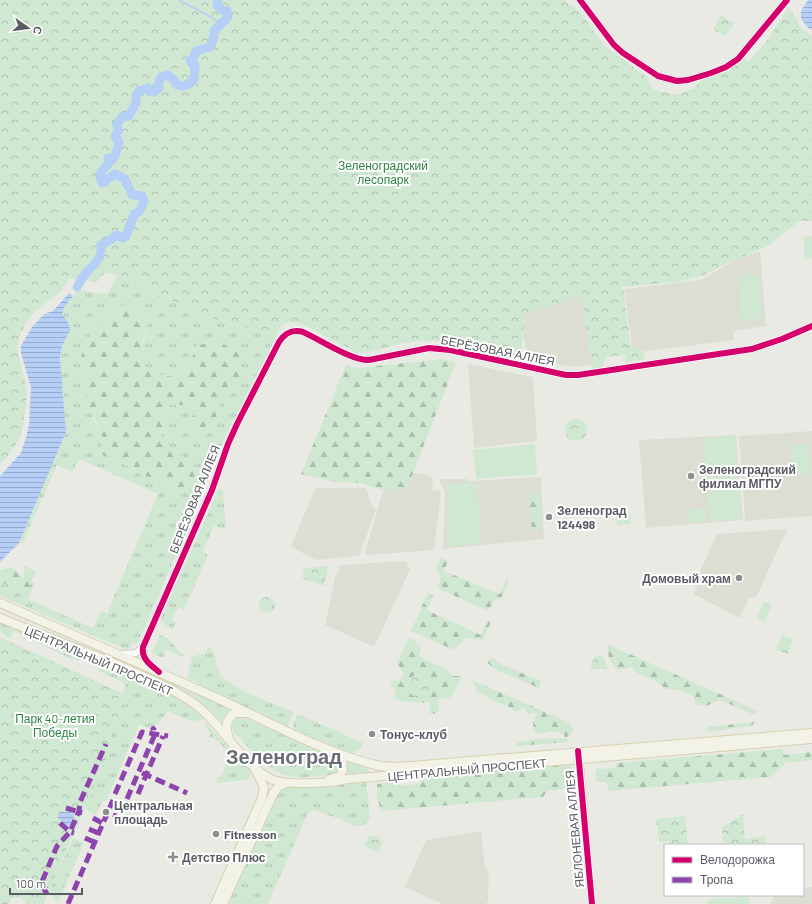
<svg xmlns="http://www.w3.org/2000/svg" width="812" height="904" viewBox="0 0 812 904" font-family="Barlow,sans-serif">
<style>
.education{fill:#ddded3}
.grass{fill:url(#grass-tufts);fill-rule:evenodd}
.forest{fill:url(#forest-firs)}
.park{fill:url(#park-crowns)}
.garden{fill:#d0e8d2}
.water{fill:url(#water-rules)}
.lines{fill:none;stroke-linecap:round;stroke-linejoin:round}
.stream{stroke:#b6cff7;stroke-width:1.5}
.river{stroke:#b6cff7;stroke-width:9}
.minor-casing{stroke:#c6c6c5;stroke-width:8}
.major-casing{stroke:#d4d1b0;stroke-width:10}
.minor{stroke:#fcfcfb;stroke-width:6}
.major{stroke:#f2f2e7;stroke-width:8}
.quiet{stroke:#8e44ad;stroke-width:5;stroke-dasharray:10 5;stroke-linecap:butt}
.cycleway-casing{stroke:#fff;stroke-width:8}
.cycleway{stroke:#d6006c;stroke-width:6}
.poi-dot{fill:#8c8e90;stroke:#fff;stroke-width:1.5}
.labels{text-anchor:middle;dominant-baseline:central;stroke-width:4;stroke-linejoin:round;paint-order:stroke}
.park-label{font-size:12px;fill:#2e8542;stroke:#fff}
.street-label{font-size:12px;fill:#595c63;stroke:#fff}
.poi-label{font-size:12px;font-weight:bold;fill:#595c63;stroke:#fff;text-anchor:start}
.town-label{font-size:20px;font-weight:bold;fill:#6a6d75;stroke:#fff}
</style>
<defs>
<pattern id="grass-tufts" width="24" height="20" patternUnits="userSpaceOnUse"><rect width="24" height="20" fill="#d0e8d2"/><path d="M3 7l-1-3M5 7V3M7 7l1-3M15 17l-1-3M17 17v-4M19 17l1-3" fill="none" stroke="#acbfae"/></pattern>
<pattern id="forest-firs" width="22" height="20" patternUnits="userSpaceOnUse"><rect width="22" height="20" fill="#d0e8d2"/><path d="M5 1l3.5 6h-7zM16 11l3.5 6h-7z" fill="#acbfae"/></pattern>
<pattern id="park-crowns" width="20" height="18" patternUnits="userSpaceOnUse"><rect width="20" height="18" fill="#d0e8d2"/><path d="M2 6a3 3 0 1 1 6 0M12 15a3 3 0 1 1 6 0" fill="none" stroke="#acbfae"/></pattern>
<pattern id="water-rules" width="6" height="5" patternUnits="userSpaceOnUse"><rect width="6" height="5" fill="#b6cff7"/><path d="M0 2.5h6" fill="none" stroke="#97abcc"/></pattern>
</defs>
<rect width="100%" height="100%" fill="#eaeae4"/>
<g class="education">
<polygon points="760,251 766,326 734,331 733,340 633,353 624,289 701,280 735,260"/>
<polygon points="584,293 592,365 571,367 528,358 519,314"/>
<polygon points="468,364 533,377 537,441 474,448"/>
<polygon points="812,431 812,516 745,521 739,436"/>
<polygon points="736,435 743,520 646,528 639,440"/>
<polygon points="408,472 427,475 432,478 433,491 438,490 441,493 434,550 368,555 365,553 387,477"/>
<polygon points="541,477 544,539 443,549 445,493 439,479 467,479 468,481"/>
<polygon points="315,488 366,488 372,506 376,510 359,556 316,560 291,547"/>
<polygon points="787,529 757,596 749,598 740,618 694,594 697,586 694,585 717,534"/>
<polygon points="406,561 410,570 374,647 325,625 336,574 341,565"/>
<polygon points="481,831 485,867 488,868 489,885 488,886 488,902 485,904 443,904 405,887 426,840"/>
<polygon points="812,887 812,904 770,904 775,895 803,895 803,888"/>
</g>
<g class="grass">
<path d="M117 276 141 284 158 295 211 318 269 334H272L286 320 296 322 286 323 281 327 224 439 196 510 137 644H132L130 648 125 649 0 596V585L7 583 15 585 35 582 28 599 93 628 101 611 107 613 158 494 79 459 72 472 57 465 23 543H19L66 432 60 361 62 346 68 335 66 319C65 318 62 316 62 314 61 309 75 294 79 289L85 291 108 294ZM116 307 147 323 142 351 143 365 155 374 174 377 189 366 197 345C223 340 230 346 251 359L239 365 236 371 237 388 223 395 215 421 203 428 187 434 186 425 194 414 186 405 169 404 160 439 193 464 165 486 153 479 139 473 130 466 118 463 101 454 102 435 93 418 81 356 96 327 104 321Z"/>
<polygon points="219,488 223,491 226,529 214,526 203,552 208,554 184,610 178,607 172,620 176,623 172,630 160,620"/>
<polygon points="0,622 81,655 79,661 71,659 14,631 10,639 0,632"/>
<polygon points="160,635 169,639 176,648 183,655 182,657 166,650 163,658 152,653"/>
<path d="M209 646C218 653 214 667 222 676 236 691 274 704 294 712L288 726 207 690 199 685 200 683 187 678 190 670 188 669 192 659 190 657 206 653Z"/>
<path d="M104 665 119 671 130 678 178 698 192 707 205 718C194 726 180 715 168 711L160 721 151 729 139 725 106 801 102 802 96 815 84 809 110 751 107 745 128 696 122 693 126 684 99 671V667Z"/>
<path d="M164 680 231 709C226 713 223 716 222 722L198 700Z"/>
<polygon points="298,714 363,743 359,750 355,751 353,755 349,754 294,729 293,723"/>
<path d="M236 716H240L337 758 340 763 339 772 335 774C322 775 308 779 295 777 269 775 251 749 234 732 230 725 231 722 236 716Z"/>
<polygon points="206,723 249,770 251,774 249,777 246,780 217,783 217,777 221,777 230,755 217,740 209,737 210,734 205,725"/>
<polygon points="348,761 366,766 370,773 346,775"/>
<polygon points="536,766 537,771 432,778 421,783 421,777"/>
<polygon points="366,780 370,818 367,824 353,826 343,820 313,810 308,813 268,904 228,904 277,795 287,787 341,785"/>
<polygon points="73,838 84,843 58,903 57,903 49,891"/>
</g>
<g class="forest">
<path d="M128 304C158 320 142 327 142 352 142 356 143 360 143 364L155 374 174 377 189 366 197 345C223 340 230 346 252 359L239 365 236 371 241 378 237 388 223 395 215 421 203 428 187 434 186 425 194 414 186 405H169L160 439 193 464 197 472 190 485 178 492 153 479 139 473 130 466 118 463 101 454 102 435 87 402 85 376 81 356 89 337 96 327 104 321 116 307Z"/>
<polygon points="443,359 456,363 407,488 382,490 361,483 335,482 301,474 346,365 357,368"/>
<polygon points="540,494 542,529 532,530 529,495"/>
<polygon points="440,557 448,561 444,571 500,594 506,580 509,581 501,599 495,599 488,611 437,588 441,577 436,571"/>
<polygon points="25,566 36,572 31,583 30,590 24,591 19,590 15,585 7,583 0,585 0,570 11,567 23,578"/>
<polygon points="428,593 433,596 427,610 481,635 487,620 491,622 483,640 466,638 454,650 411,631"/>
<path d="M408 638 413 639 421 648 419 656 422 658C430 662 449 668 453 676H460L462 677 452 696 449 699 445 698 439 699V711L433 714 429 713 430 707 429 702 424 703 396 700 393 695 396 692 395 689 391 686V682L395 679 400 681 404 674 397 663Z"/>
<polygon points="607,644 756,710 758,714 752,714 720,700 706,706 695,704 694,696 676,689 667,690 657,682 637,673 632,667 618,670 609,660"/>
<polygon points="492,657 501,664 541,681 539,688 496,670 486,662"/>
<polygon points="472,680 568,722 574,730 566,738 570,742 515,746 518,742 535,739 565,738 564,734 550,731 535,734 533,723 537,713 528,714 523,707 516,712 506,705 498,703 477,691"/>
<polygon points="756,722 751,726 708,732 707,727"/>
<polygon points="782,749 784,755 812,752 812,760 786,763 771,777 608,791 607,783 596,781 596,769 615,768 616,763"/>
<polygon points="571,764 573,786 564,789 547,791 543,797 381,811 377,797 377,784 398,782 399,787 421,783 432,778 536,771 536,766"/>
</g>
<g class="park">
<path d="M0 0H563L580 12 605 46 648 78 652 89 675 95 695 88 699 82 734 66 746 59 748 62 767 41 788 8 797 19 800 27 812 36V221H799L768 246 728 263 702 276 676 282 623 287 630 344 644 352 645 359 625 363 626 355 606 357 601 368 593 371 581 297 525 313 521 358 445 342C432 341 418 340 405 343 389 345 373 354 357 353L306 326 287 320 272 334H270L211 318 158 295 141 284 105 272 97 282 69 278 66 284 58 294 33 313 26 323 19 337 17 351 27 389 26 406 21 437 7 457 0 464Z"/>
<polygon points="721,15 734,24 725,36 713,29"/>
<circle cx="576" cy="430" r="11"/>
<polygon points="630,512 631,524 617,525 616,513"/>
<polygon points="328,566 324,586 302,578 304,568"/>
<circle cx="267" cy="605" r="8"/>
<polygon points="782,635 793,639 788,654 776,650"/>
<polygon points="0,637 128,696 107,746 110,751 43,904 27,904 21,897 11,898 9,904 0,904"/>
<polygon points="595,655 604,657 608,669 590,669"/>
<circle cx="420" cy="686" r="12"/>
<polygon points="743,814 745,839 765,836 766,845 735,845 723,841 722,827"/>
<polygon points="685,816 688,845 670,845 669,841 659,842 656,819"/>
<polygon points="369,836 377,836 383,842 378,852 364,846"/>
<polygon points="63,869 68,878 60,896 55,887"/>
</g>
<g class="garden">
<polygon points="812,236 812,258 805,259 803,237"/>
<polygon points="760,274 763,319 742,320 738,276"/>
<polygon points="735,436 742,518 711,521 703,439"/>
<polygon points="535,444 537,474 476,479 473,450"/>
<polygon points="809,445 811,473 793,474 791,446"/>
<polygon points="477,483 481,543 447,547 448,484"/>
<polygon points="706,508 707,521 687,522 686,510"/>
<polygon points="764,601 772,605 765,621 757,618"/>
<polygon points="746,897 749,899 749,904 707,904 707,902 711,899"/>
</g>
<g class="water">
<polygon points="808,0 812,0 812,30 808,28 801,19 801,11"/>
<polygon points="69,293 73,296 64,307 62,314 69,324 70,330 62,346 60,358 66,432 19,543 0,562 0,476 21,453 26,438 29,424 31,388 21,353 21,346 32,327 44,314 53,311"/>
<polygon points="59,812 70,812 73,814 73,813 75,815 70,826 64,825 57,816"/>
</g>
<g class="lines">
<path class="stream" d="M179 0C189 6 201 11 211 17 215 20 217 22 222 24"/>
<path class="river" d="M77 287C80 283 82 277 86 273 94 264 103 258 101 245L112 239 116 235 123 238 126 236 135 213 139 212 144 201 142 196 132 195C131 189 126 185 125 179L115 174 102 183C97 172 102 171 109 163L108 158 112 160 115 156 119 143 115 136 118 131 117 124 122 117 129 116 136 102V96L139 91 148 88 151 92H154L159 88 158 85 161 77 168 75 175 81 177 85C185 87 189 85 194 79L195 66 190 61 194 57 196 51 210 47 214 37V31L228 17 227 11 222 10 217 5 218 0"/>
<defs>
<g id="minor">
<polyline points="580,0 614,45 623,53 658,76 677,81 688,80 711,73 726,67 738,59 787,0"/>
<polyline points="121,654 136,653 143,647"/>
<path d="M154 668C148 663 142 657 143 647L212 490 228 444 237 424 279 342C285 333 292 329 303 332 321 340 350 360 369 360L429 348 450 350 566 375H578L752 349 782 339 812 326"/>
<polyline points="579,755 592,904"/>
</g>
<g id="major">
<path d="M0 603C74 635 148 667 221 700 271 723 326 754 380 766 397 769 429 764 446 763L812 733"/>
<path d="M0 618C39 634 79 649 118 665 144 677 173 688 196 705 224 726 239 762 271 779 285 786 333 783 348 779L812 739"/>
<path d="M229 738C225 728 225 719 235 713H247"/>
<polyline points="330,779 340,776 343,770 342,760 335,755"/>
<polyline points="215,904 262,798 264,787 255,769"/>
<polyline points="223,904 273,794 279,786 286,783"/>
</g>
</defs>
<use href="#minor" class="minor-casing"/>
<use href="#major" class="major-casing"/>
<use href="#minor" class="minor"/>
<use href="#major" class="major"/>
<g class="quiet">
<polyline points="142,773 187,793"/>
<polyline points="115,794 142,732 168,736"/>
<polyline points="138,794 163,736"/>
<polyline points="127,799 155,734 153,729 155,727"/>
<polyline points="66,808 82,813"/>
<polyline points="113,815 116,816"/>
<polyline points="93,818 102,823"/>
<polyline points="60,823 70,832 74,833"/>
<polyline points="89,829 98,833"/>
<polyline points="85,838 94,842"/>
<polyline points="47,894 41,884 57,846 70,832 79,811 80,802 106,744"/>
<polyline points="68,904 113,800"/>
</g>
<defs>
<g id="cycleway">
<polyline points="580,0 614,45 623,53 658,76 677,81 688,80 711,73 726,67 738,59 787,0"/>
<path d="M159 672C151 665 141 659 143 647L212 490 228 444 237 424 279 342C285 333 292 329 303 332 321 340 350 360 369 360L429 348 450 350 566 375H578L752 349 782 339 812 326"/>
<polyline points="578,751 592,904"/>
</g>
</defs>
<use href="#cycleway" class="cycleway-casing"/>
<use href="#cycleway" class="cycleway"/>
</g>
<g class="poi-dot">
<circle cx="691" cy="476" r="4"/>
<circle cx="549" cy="517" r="4"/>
<circle cx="739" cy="578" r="4"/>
<circle cx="372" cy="734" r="4"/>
<circle cx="106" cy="812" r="4"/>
<circle cx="216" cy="834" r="4"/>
<path d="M171 851h4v4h4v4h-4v4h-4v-4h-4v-4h4z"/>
</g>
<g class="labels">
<g class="park-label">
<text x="383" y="165">Зеленоградский<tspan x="383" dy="14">лесопарк</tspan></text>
<text x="55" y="718">Парк 40-летия<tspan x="55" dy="14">Победы</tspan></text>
</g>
<g class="street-label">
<text transform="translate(498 350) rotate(11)">БЕРЁЗОВАЯ АЛЛЕЯ</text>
<text transform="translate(194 499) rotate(-68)">БЕРЁЗОВАЯ АЛЛЕЯ</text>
<text transform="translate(99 660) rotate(23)">ЦЕНТРАЛЬНЫЙ ПРОСПЕКТ</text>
<text transform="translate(467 769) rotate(-5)">ЦЕНТРАЛЬНЫЙ ПРОСПЕКТ</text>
<text transform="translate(574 829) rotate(-95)">ЯБЛОНЕВАЯ АЛЛЕЯ</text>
</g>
<g class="poi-label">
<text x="699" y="469">Зеленоградский<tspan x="699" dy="14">филиал МГПУ</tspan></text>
<text x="557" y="510">Зеленоград<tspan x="557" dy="14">124498</tspan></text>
<text x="731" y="578" text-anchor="end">Домовый храм</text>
<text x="380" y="734">Тонус-клуб</text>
<text x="114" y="805">Центральная<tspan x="114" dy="14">площадь</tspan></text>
<text x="224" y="834">Fitnesson</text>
<text x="182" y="857">Детство Плюс</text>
</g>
<g class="town-label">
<text x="284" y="756">Зеленоград</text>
</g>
</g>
<rect x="664" y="844" width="140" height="52" fill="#ffffff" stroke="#bdbec1"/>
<rect x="672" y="857" width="20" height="6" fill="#d6006c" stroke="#bdbec1"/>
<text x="700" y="864" font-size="12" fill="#595c63">Велодорожка</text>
<rect x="672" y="877" width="20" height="6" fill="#8e44ad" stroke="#bdbec1"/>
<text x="700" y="884" font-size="12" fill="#595c63">Тропа</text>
<g transform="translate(28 28) rotate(104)" stroke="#ffffff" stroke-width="3" paint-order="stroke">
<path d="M0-3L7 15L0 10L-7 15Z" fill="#595c63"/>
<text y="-6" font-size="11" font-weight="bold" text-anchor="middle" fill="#595c63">С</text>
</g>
<path d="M10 888v6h72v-6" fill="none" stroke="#595c63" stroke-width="2"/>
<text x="16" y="888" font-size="12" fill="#595c63" stroke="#ffffff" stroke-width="3" paint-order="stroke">100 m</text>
</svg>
